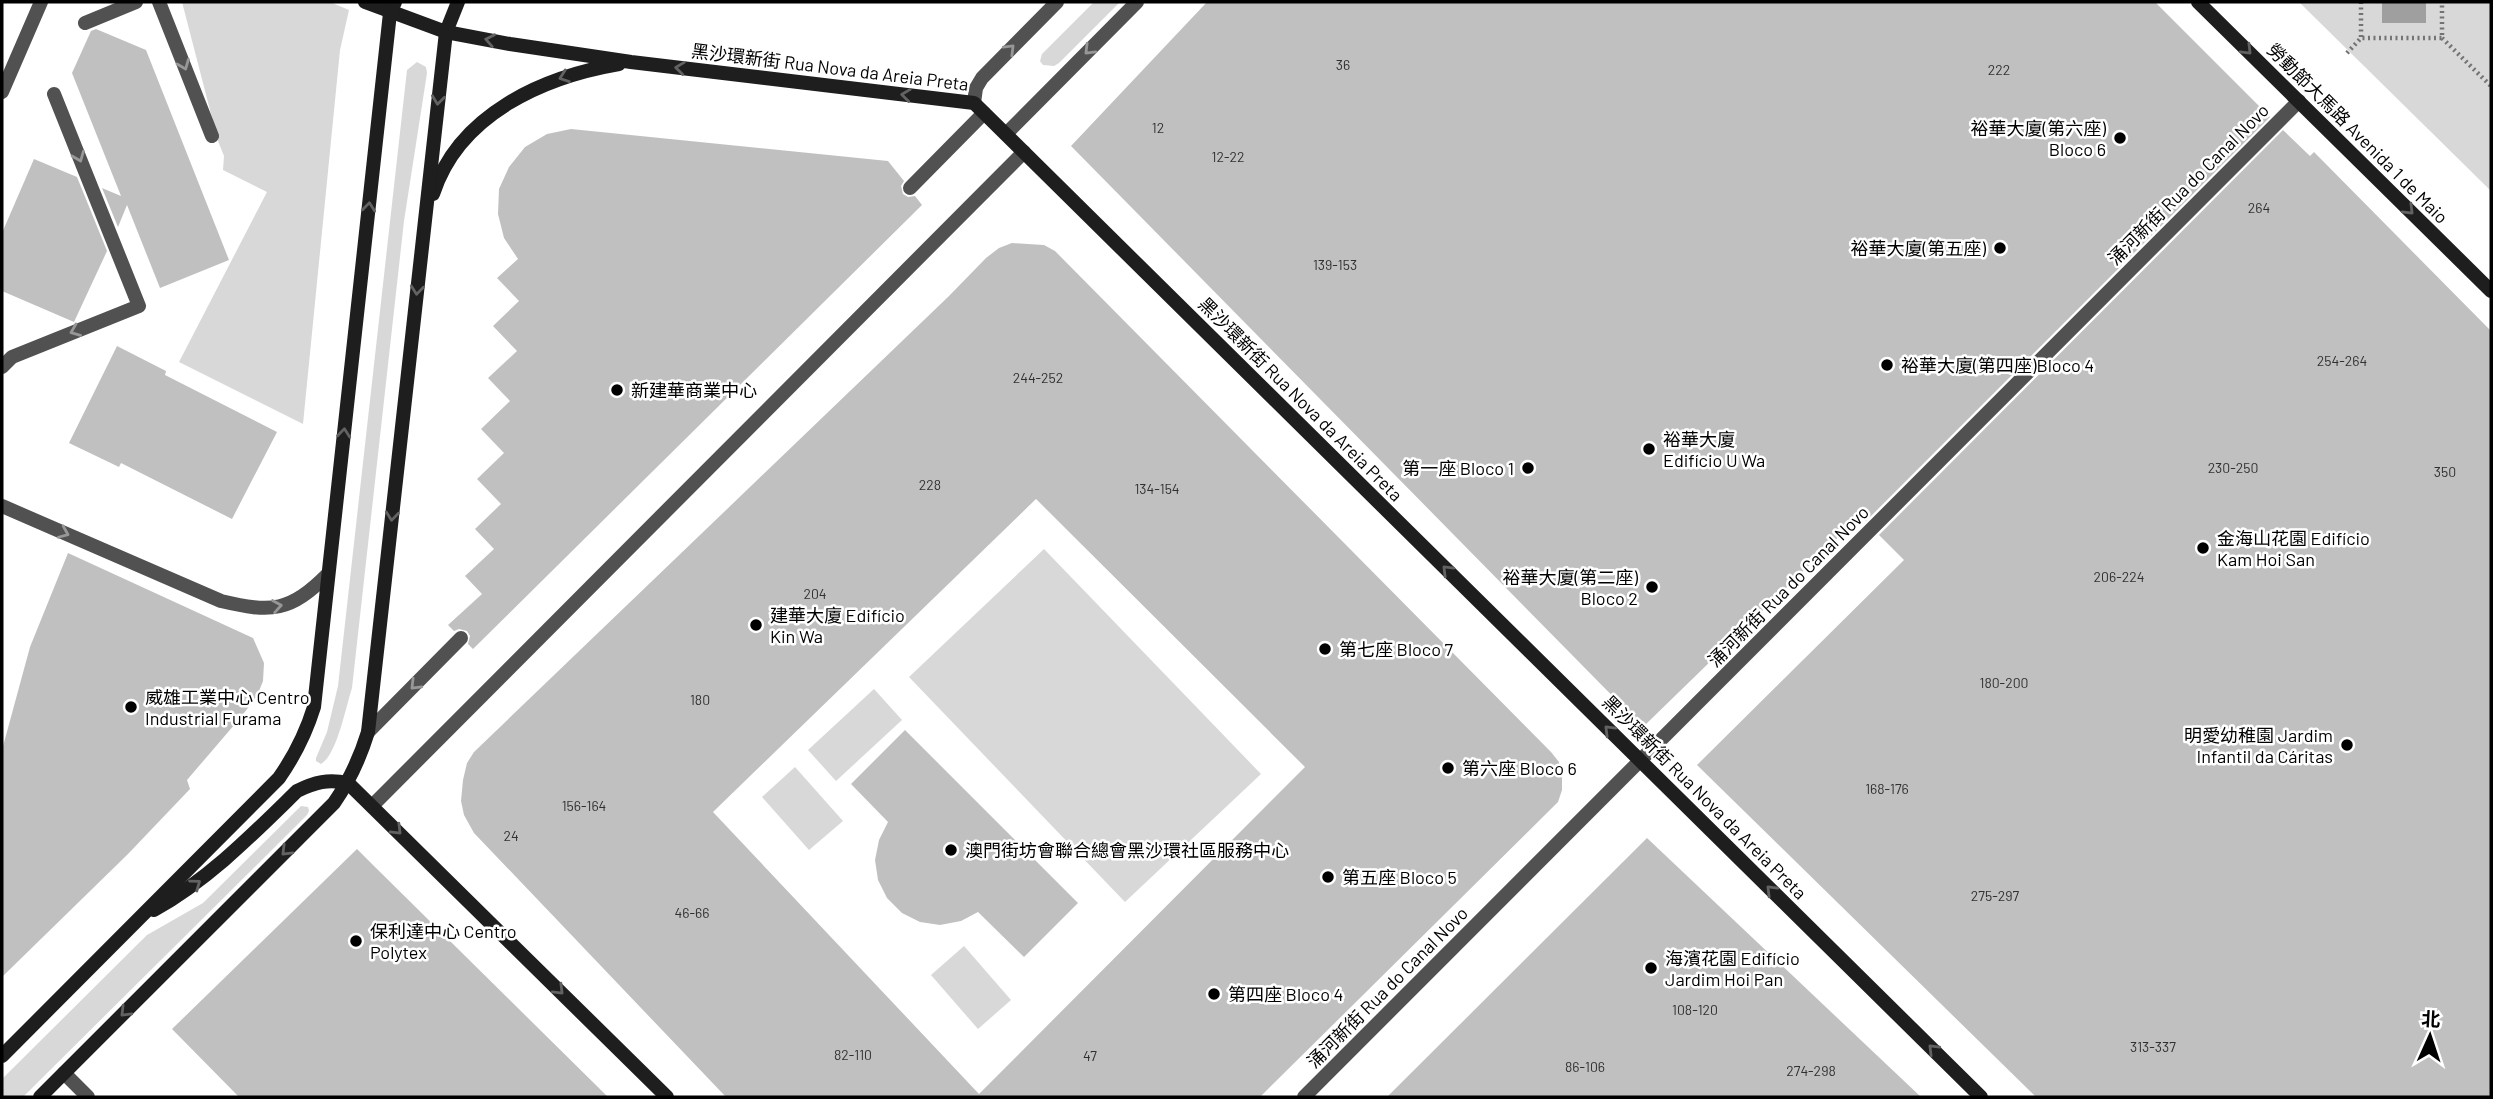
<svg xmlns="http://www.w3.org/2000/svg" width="2493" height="1099" viewBox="0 0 2493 1099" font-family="Barlow,'Noto Sans SC',sans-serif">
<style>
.green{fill:#d8d8d8}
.water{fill:#9f9f9f}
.building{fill:#c0c0c0;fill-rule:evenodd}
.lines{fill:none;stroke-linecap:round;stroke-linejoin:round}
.path{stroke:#737373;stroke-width:4.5;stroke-dasharray:2 3.5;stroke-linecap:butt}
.lane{stroke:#515151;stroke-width:14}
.street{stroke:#515151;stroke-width:14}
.secondary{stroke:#1e1e1e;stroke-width:14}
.oneway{stroke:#626262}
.oneway2{stroke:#979797}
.poi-dot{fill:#000;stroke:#fff;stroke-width:2.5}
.labels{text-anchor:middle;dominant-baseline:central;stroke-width:5;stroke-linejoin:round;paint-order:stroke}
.number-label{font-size:14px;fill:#303030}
.street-label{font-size:18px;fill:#000;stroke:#fff}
.poi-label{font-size:18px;fill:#000;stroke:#fff;text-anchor:start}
</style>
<rect width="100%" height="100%" fill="#fff"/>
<g class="green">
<polygon points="182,2 330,2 349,10 340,50 303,424 179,362 267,192 223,170 224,156 218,141"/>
<polygon points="1094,2 1120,2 1059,63 1054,66 1043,65 1040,61 1042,54"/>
<polygon points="2299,2 2491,2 2491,191"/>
<path d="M417 62 426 67 427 73 404 221 352 688C346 706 337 755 321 764L316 761V758L327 732 338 686 407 70Z"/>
<polygon points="1044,549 1261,774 1125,902 909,677"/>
<polygon points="874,689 902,720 836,781 808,750"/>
<polygon points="795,767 843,821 809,850 762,797"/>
<polygon points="301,806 308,807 309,811 307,815 23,1097 2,1097 2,1079 147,935 203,903"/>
<polygon points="964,946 1011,1000 978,1029 931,975"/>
</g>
<rect class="water" x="2382" y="2" width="44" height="21"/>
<g class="building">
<polygon points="1207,2 2155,2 2270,117 1866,521 1860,516 1643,727 1071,146"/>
<polygon points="96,29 146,50 229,260 160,288 127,205 118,227 102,188 121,196 72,73 91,31"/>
<polygon points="571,129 888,161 904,181 901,186 903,194 908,197 915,196 922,205 473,649 468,644 470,636 467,631 459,629 454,631 448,625 482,594 465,576 494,549 475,529 501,504 477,479 504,453 481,429 510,401 488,378 517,351 493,326 519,301 497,278 518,259 504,238 498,214 499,189 509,167 525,147 547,134"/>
<polygon points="2283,130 2310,156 2314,152 2491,331 2491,1097 2036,1097 1697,765 1904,560 1879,535"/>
<polygon points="34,159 77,177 107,251 74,322 2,291 2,233"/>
<path d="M1012 243 1044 245 1055 251 1551 752 1559 762 1562 778V790L1558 802 1260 1097H726L474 833 464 815 461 801 463 780 467 763 474 752 949 296 986 258 999 248ZM1036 499 1305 767 979 1094 713 812Z"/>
<polygon points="117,346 166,371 165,375 277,432 232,519 121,463 119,467 69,443"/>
<polygon points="68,553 253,638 264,663 263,681 257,696 241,717 187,780 190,789 128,854 2,977 2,750 30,647"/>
<polygon points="905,730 1078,903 1024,957 978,912 961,921 940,925 920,922 902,913 887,898 878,880 875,860 879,840 888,822 851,784"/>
<polygon points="1647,838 1921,1097 1387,1097"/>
<polygon points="357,849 375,867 608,1097 239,1097 172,1029"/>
</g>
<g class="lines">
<g class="path">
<polyline points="2361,2 2361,38"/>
<polyline points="2442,38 2491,86"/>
<polyline points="2347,53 2361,38 2442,38 2442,2"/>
</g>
<g class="lane">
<polyline points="159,2 212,136"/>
<polyline points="85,23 136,2"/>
<polyline points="910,188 984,113"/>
<polyline points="2,367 12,357 139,306 54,94"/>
<polyline points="368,732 461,638"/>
</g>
<g class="street">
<polyline points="2,92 41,2"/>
<polyline points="974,103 976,88 982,78 1057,2"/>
<polyline points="1006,134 1137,2"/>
<path d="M2 506 221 601C272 613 290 612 328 574"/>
<polyline points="372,806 1024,152"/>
<polyline points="64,1073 88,1097"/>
<polyline points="1304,1097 2299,101"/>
</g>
<g class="secondary">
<polyline points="365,2 446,32 510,44 631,62 974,103 1981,1097"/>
<polyline points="2198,2 2491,291"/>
<path d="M433 194C459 114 543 77 619 64"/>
<polyline points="348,783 667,1097"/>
<path d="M154 910C209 879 252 835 297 791 315 782 328 779 348 783"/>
<path d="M2 1056 279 778C295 755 306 733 314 707L390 13 395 2"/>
<path d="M40 1097 334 803C350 780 360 758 368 732L446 32 458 2"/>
</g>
</g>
<defs><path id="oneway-chevron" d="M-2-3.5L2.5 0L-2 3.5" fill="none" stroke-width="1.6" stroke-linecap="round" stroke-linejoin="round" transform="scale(1.75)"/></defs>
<g class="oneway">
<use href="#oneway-chevron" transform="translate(490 40) rotate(-169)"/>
<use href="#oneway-chevron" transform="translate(2247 50) rotate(45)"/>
<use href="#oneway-chevron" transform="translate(680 68) rotate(-173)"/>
<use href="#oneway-chevron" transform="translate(564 77) rotate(160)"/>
<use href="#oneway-chevron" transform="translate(906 95) rotate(-173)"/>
<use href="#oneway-chevron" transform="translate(438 100) rotate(97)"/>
<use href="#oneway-chevron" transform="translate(369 207) rotate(-84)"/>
<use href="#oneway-chevron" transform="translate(2409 210) rotate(45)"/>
<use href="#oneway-chevron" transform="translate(417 290) rotate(96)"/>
<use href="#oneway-chevron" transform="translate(344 433) rotate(-84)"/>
<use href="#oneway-chevron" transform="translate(392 516) rotate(96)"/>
<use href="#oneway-chevron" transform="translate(1447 570) rotate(-135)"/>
<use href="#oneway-chevron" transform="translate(1609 730) rotate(-135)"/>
<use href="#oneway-chevron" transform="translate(397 830) rotate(45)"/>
<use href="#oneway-chevron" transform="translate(286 851) rotate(135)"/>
<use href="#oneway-chevron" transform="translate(196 884) rotate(-36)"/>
<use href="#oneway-chevron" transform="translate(1771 890) rotate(-135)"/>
<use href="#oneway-chevron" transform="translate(559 990) rotate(45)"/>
<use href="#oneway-chevron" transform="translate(125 1012) rotate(135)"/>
<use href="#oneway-chevron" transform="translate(1933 1049) rotate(-135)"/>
</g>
<g class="oneway2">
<use href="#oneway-chevron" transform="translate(1010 49) rotate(-45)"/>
<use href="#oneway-chevron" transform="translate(1089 50) rotate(135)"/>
<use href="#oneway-chevron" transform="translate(184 65) rotate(68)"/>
<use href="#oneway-chevron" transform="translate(79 157) rotate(68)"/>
<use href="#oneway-chevron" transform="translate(75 331) rotate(158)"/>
<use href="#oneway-chevron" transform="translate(64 533) rotate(23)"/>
<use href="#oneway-chevron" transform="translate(277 606) rotate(-10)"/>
<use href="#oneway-chevron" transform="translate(415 685) rotate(135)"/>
</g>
<g class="poi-dot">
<circle cx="2120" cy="138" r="7"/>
<circle cx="2000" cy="248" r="7"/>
<circle cx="1887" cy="365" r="7"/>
<circle cx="617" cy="390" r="7"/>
<circle cx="1649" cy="449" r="7"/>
<circle cx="1528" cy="468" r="7"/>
<circle cx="2203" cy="548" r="7"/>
<circle cx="1652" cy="587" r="7"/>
<circle cx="756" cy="625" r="7"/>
<circle cx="1325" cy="649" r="7"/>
<circle cx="131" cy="707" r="7"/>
<circle cx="2347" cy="745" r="7"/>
<circle cx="1448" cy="768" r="7"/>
<circle cx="951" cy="850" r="7"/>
<circle cx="1328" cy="877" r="7"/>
<circle cx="356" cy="941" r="7"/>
<circle cx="1651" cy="968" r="7"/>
<circle cx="1214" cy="994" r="7"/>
</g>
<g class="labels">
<g class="number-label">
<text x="1343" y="64">36</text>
<text x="1999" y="69">222</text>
<text x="1158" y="127">12</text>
<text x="1228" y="156">12-22</text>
<text x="2259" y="207">264</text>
<text x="1335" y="264">139-153</text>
<text x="2342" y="360">254-264</text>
<text x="1038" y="377">244-252</text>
<text x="2233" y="467">230-250</text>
<text x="2445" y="471">350</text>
<text x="930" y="484">228</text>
<text x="1157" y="488">134-154</text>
<text x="2119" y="576">206-224</text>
<text x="815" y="593">204</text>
<text x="2004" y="682">180-200</text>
<text x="700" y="699">180</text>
<text x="1887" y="788">168-176</text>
<text x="584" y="805">156-164</text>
<text x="511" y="835">24</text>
<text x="1995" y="895">275-297</text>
<text x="692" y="912">46-66</text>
<text x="1695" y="1009">108-120</text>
<text x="2153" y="1046">313-337</text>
<text x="853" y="1054">82-110</text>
<text x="1090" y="1055">47</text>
<text x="1585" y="1066">86-106</text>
<text x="1811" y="1070">274-298</text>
</g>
<g class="street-label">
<text transform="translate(830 67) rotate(7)">黑沙環新街 Rua Nova da Areia Preta</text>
<text transform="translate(2358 133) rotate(45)">勞動節大馬路 Avenida 1 de Maio</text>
<text transform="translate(2188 184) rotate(-45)">涌河新街 Rua do Canal Novo</text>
<text transform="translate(1301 399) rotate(45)">黑沙環新街 Rua Nova da Areia Preta</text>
<text transform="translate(1788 586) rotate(-45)">涌河新街 Rua do Canal Novo</text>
<text transform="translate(1705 797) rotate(45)">黑沙環新街 Rua Nova da Areia Preta</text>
<text transform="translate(1387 987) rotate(-45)">涌河新街 Rua do Canal Novo</text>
</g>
<g class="poi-label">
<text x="2106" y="128" text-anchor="end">裕華大廈(第六座)<tspan x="2106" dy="21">Bloco 6</tspan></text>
<text x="1986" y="248" text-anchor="end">裕華大廈(第五座)</text>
<text x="1901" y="365">裕華大廈(第四座)Bloco 4</text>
<text x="631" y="390">新建華商業中心</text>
<text x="1663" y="439">裕華大廈<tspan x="1663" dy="21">Edifício U Wa</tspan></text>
<text x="1514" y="468" text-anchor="end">第一座 Bloco 1</text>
<text x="2217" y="538">金海山花園 Edifício<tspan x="2217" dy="21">Kam Hoi San</tspan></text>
<text x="1638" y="577" text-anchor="end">裕華大廈(第二座)<tspan x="1638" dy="21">Bloco 2</tspan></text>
<text x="770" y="615">建華大廈 Edifício<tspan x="770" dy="21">Kin Wa</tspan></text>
<text x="1339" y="649">第七座 Bloco 7</text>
<text x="145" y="697">威雄工業中心 Centro<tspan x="145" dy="21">Industrial Furama</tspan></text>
<text x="2333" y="735" text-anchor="end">明愛幼稚園 Jardim<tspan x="2333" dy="21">Infantil da Cáritas</tspan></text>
<text x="1462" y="768">第六座 Bloco 6</text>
<text x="965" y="850">澳門街坊會聯合總會黑沙環社區服務中心</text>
<text x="1342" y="877">第五座 Bloco 5</text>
<text x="370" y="931">保利達中心 Centro<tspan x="370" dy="21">Polytex</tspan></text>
<text x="1665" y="958">海濱花園 Edifício<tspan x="1665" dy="21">Jardim Hoi Pan</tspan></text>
<text x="1228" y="994">第四座 Bloco 4</text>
</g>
</g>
<rect width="2493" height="1099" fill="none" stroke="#000000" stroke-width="7"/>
<g transform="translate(2430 1036) rotate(3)" stroke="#ffffff" stroke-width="5" paint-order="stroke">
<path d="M0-5L12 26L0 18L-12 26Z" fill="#000000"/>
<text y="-10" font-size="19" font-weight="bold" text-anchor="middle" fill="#000000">北</text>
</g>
</svg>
